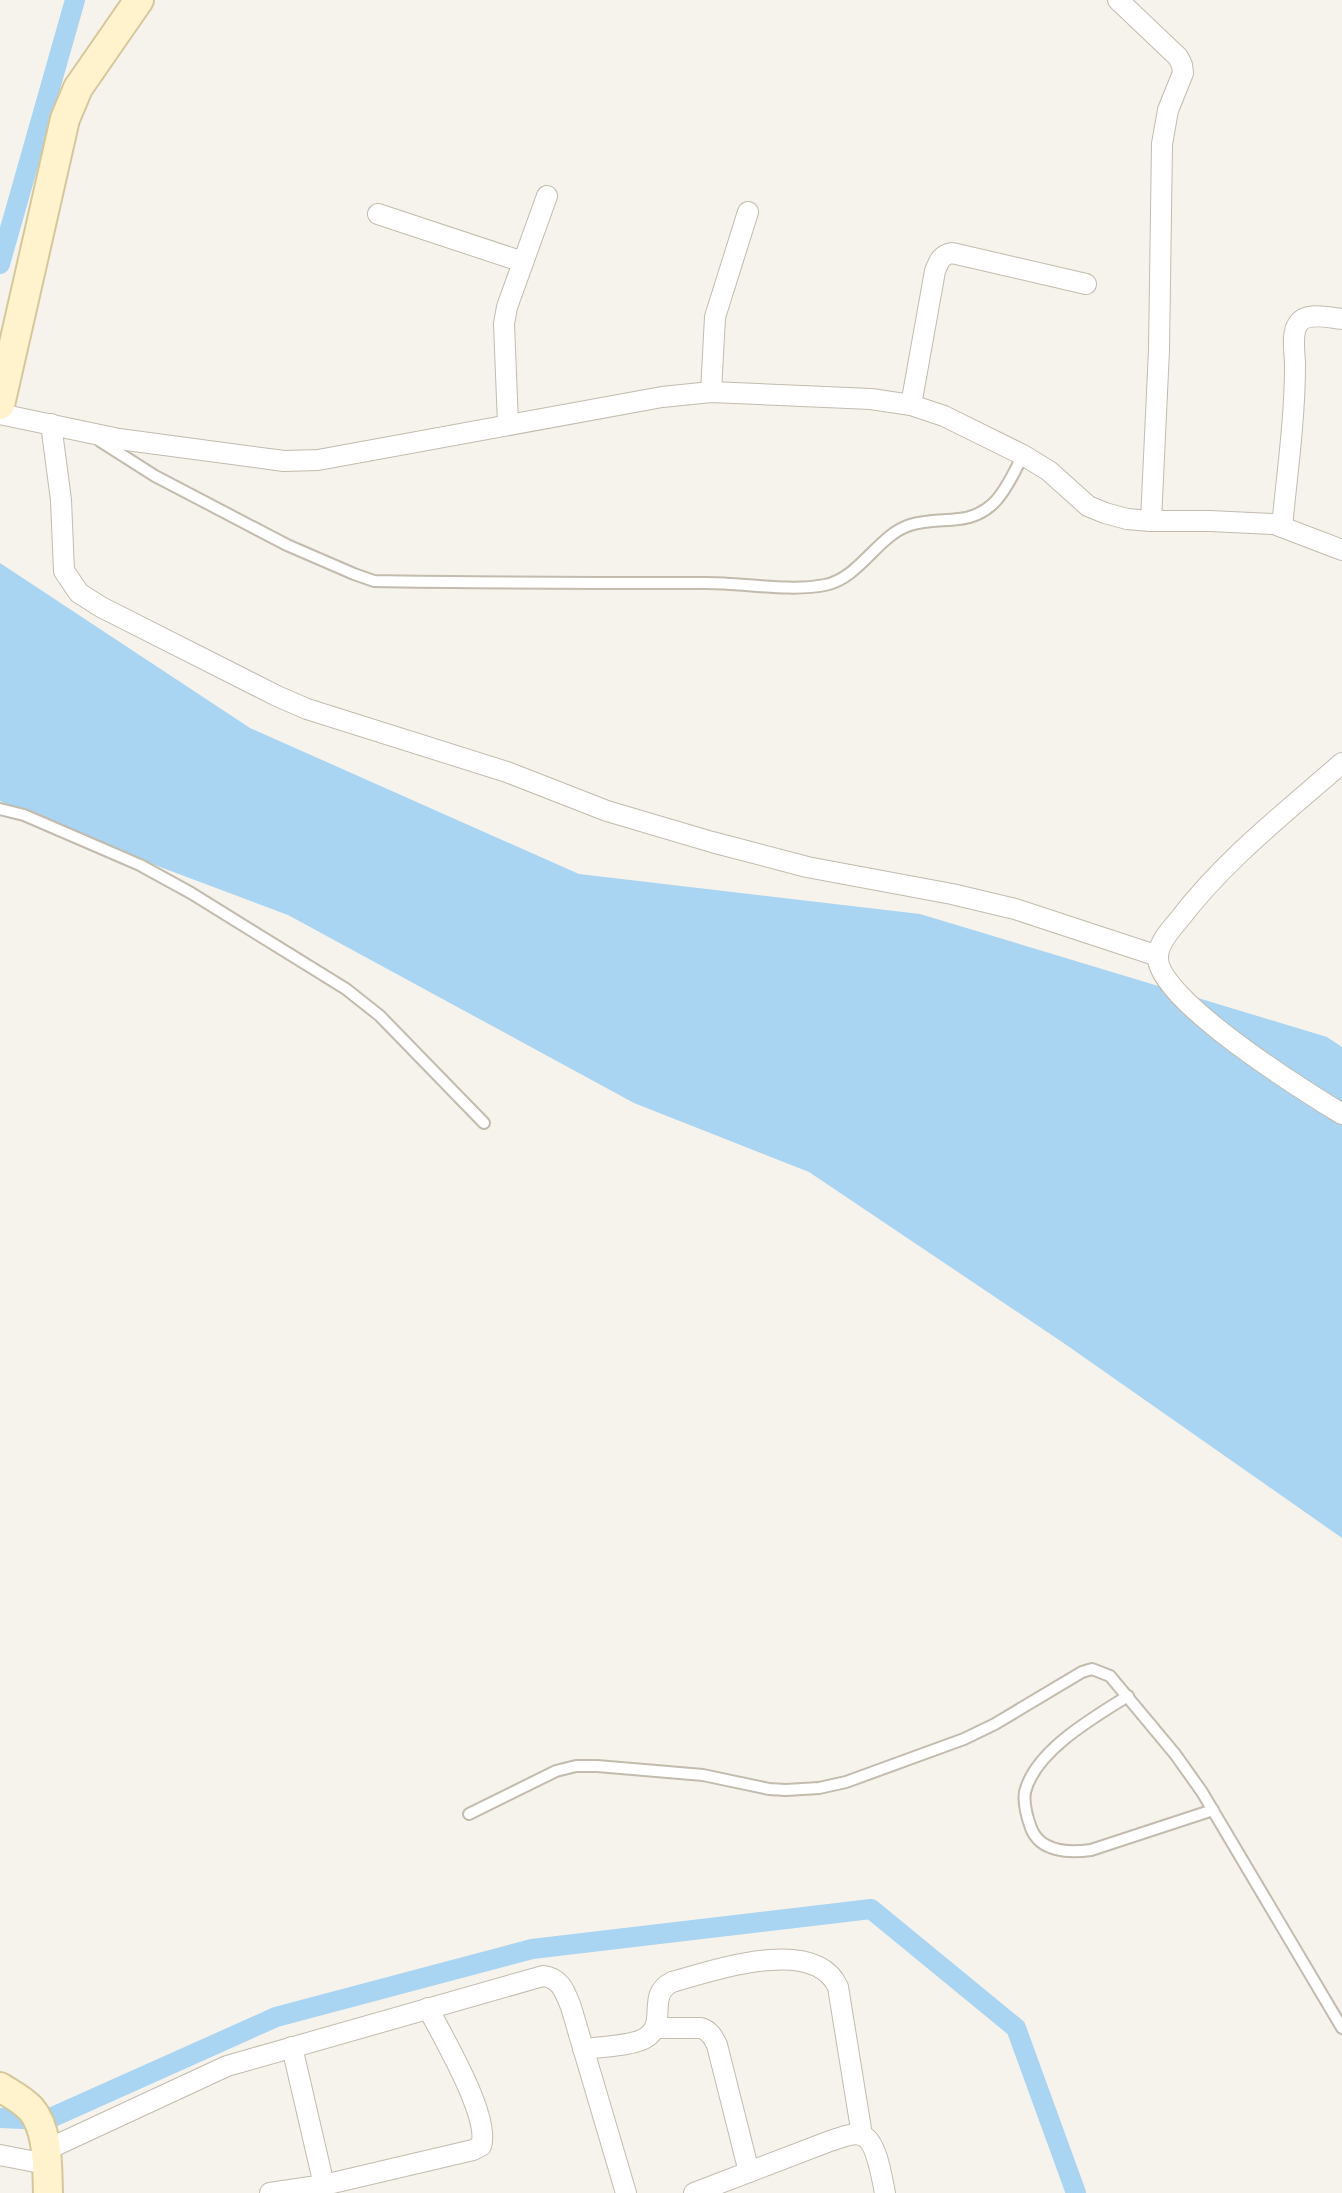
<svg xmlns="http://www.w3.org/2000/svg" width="1342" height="2193" viewBox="0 0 1342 2193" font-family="Overpass,sans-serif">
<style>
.water{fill:#a9d4f2}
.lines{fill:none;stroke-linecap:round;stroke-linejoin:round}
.canal{stroke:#a9d4f2;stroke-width:20}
.lane-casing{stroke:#c2bbae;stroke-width:14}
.street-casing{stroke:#c2bbae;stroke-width:22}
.secondary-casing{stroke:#d6c79b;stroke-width:32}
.lane{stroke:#fff;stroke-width:10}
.street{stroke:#fff;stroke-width:20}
.secondary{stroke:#fff3cd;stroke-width:28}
</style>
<rect width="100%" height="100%" fill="#f6f3ec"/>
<polygon class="water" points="0,563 250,728 579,874 920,914 1327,1037 1342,1047 1342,1538 1065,1344 809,1172 634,1103 288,915 75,835 0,801"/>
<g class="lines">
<g class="canal">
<polyline points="0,264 75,0"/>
<polyline points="0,2118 46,2120 276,2017 532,1949 871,1909 1016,2028 1076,2193"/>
</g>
<defs>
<g id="lane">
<path d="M100 441 155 476 287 545 354 574 374 581C485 583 596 583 707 583 744 583 790 592 825 585 860 578 878 535 910 525 926 520 943 521 959 519 997 515 1008 484 1023 455"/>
<polyline points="0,809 24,815 140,865 191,893 346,989 380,1016 484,1123"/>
<path d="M1128 1696C1094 1717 1035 1751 1025 1792 1023 1804 1027 1817 1031 1828 1040 1852 1069 1853 1091 1850L1213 1810"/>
<polyline points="469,1814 556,1771 576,1766 597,1766 703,1775 769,1789 786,1790 819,1788 846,1782 964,1739 995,1724 1082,1672 1092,1669 1110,1676 1175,1754 1202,1792 1342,2028"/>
</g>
<g id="street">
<polyline points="1118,0 1178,57 1182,65 1183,73 1168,110 1162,144 1159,350 1151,521"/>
<polyline points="378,214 523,262"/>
<polyline points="711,392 715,317 748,212"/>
<path d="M911 405 935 271C939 261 941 255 952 253L1086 284"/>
<polyline points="0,414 119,439 284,461 318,460 662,397 711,392 871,399 911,405 944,416 1023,455 1049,471 1088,506 1105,513 1127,519 1151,521 1210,521 1274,524 1342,550"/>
<polyline points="51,424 61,500 64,571 79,593 101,607 277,696 307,709 507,772 607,811 712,842 807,867 952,894 1015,909 1158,956"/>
<polyline points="508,424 504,324 507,307 547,196"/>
<path d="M1282 527C1287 474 1295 419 1295 365 1295 353 1291 334 1298 324 1306 311 1330 318 1342 319"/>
<path d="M1342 763C1285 813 1224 860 1178 921 1170 930 1158 944 1158 957 1156 999 1306 1092 1342 1114"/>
<path d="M655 2028H701C710 2031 713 2037 717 2045L749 2172"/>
<polyline points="292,2047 324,2185"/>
<path d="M583 2049C599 2047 635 2046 647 2037 668 2022 646 1995 672 1982 712 1971 814 1935 838 1987L862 2135"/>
<path d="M46 2150 227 2066 543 1976C561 1978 565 1992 571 2007L626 2193"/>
<polyline points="0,2155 46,2164"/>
<path d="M270 2193 324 2185 473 2150 481 2146C491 2117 442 2036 428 2008"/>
<path d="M694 2193 830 2141C840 2138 854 2131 863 2136 877 2142 882 2179 885 2193"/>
</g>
<g id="secondary">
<polyline points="0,405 65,119 78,88 139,0"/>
<path d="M0 2087C11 2094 23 2100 31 2109 49 2130 47 2168 48 2193"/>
</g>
</defs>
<use href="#lane" class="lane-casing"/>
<use href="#street" class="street-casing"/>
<use href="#secondary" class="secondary-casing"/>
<use href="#lane" class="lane"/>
<use href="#street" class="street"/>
<use href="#secondary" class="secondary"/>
</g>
</svg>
